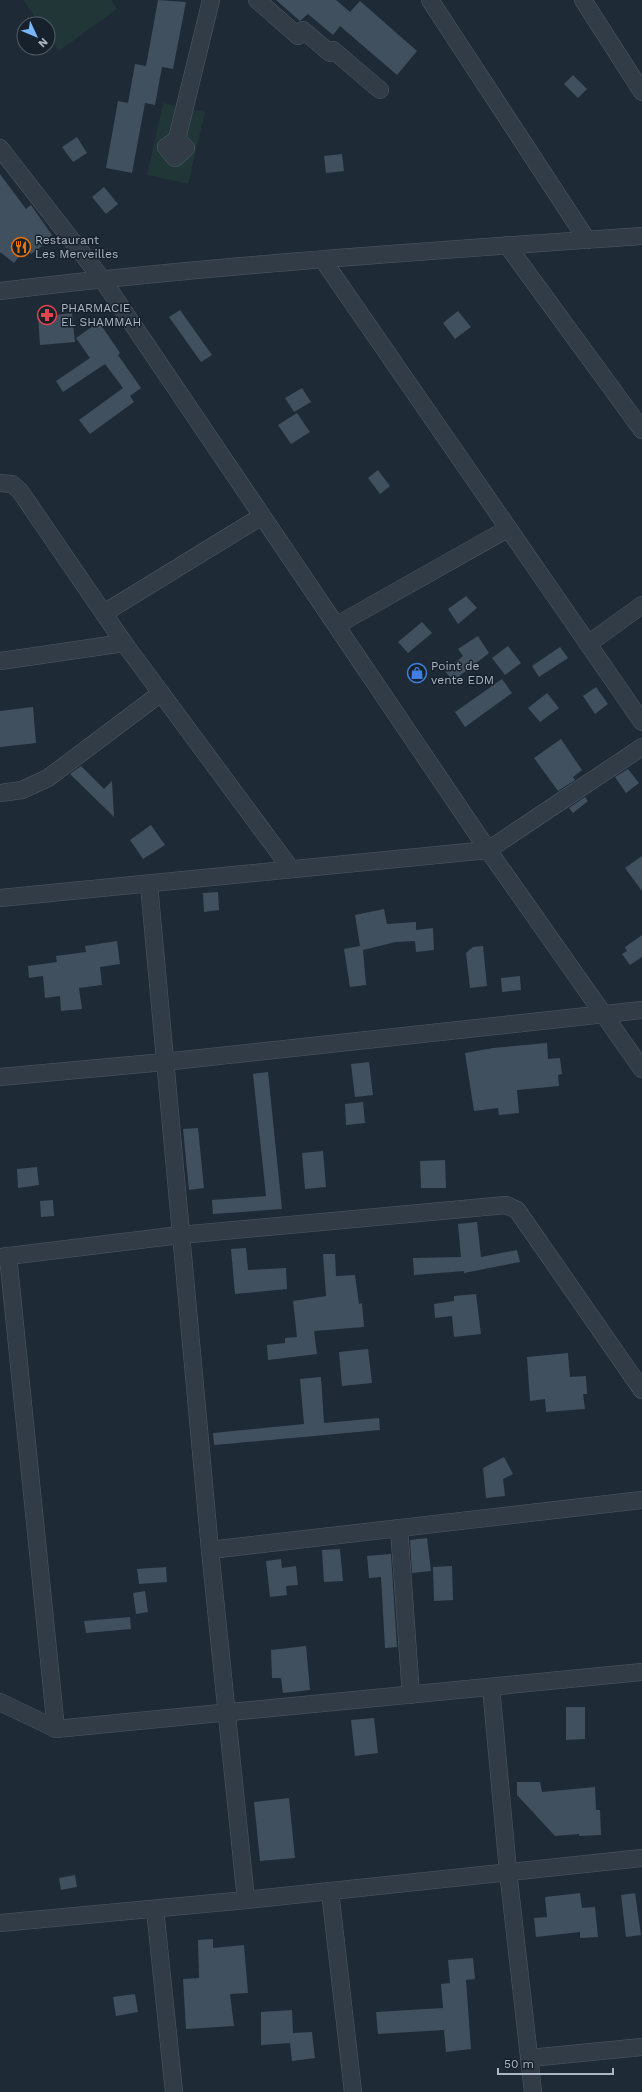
<svg xmlns="http://www.w3.org/2000/svg" width="642" height="2092" viewBox="0 0 642 2092" font-family="'Work Sans',sans-serif">
<style>
.green{fill:#203637}
.building{fill:#41505e}
.lines{fill:none;stroke-linecap:round;stroke-linejoin:round}
.minor-casing{stroke:#4f5a65;stroke-width:18}
.minor{stroke:#323c47;stroke-width:17}
.labels{text-anchor:middle;dominant-baseline:central;stroke-width:3;stroke-linejoin:round;paint-order:stroke}
.poi-label{font-size:12px;fill:#abb7c4;stroke:#17212b;text-anchor:start}
</style>
<rect width="100%" height="100%" fill="#1e2a36"/>
<g class="green">
<polygon points="23,0 111,0 117,9 59,51 48,35 48,24 40,24"/>
<polygon points="163,103 205,112 188,184 147,175"/>
</g>
<g class="building">
<polygon points="158,0 186,2 173,69 162,67 155,105 145,103 132,173 106,168 118,101 128,103 135,64 146,66"/>
<polygon points="276,0 336,0 350,12 360,1 417,51 397,75 340,26 333,35 308,14 300,21"/>
<polygon points="573,75 587,89 578,98 564,84"/>
<polygon points="77,137 87,153 73,162 62,147"/>
<polygon points="342,154 344,171 326,173 324,156"/>
<polygon points="0,174 26,209 31,205 52,235 46,240 48,242 31,254 26,248 14,263 0,252"/>
<polygon points="104,187 118,204 106,214 92,197"/>
<polygon points="180,310 212,355 201,362 169,317"/>
<polygon points="458,311 471,327 455,339 443,323"/>
<polygon points="72,313 75,342 40,345 38,317"/>
<polygon points="99,322 120,353 118,355 141,388 130,396 134,402 90,434 79,420 123,388 105,364 63,392 56,381 90,358 76,338"/>
<polygon points="302,388 311,402 294,412 285,398"/>
<polygon points="297,413 310,432 291,444 278,425"/>
<polygon points="378,470 390,486 380,494 368,478"/>
<polygon points="466,596 477,608 458,624 448,609"/>
<polygon points="422,622 432,633 408,653 398,642"/>
<polygon points="478,636 489,653 453,681 445,671 463,656 458,649"/>
<polygon points="508,646 521,663 505,675 492,658"/>
<polygon points="560,647 568,658 539,677 532,666"/>
<polygon points="502,679 512,693 465,727 455,712"/>
<polygon points="596,687 608,704 595,714 583,696"/>
<polygon points="547,693 559,708 540,722 528,708"/>
<polygon points="33,707 36,743 0,747 0,711"/>
<polygon points="561,739 582,770 573,777 575,780 558,791 534,758"/>
<polygon points="81,766 104,789 112,781 114,817 70,774"/>
<polygon points="628,769 639,783 626,793 615,777"/>
<polygon points="585,797 588,801 573,813 569,808"/>
<polygon points="151,825 165,845 143,859 130,840"/>
<polygon points="642,856 642,891 625,868"/>
<polygon points="218,892 219,910 204,912 203,893"/>
<polygon points="384,909 387,924 416,922 416,930 433,928 434,950 416,952 415,941 396,942 363,950 366,985 350,987 344,949 360,946 355,915"/>
<polygon points="642,935 642,957 630,965 622,954 627,951 625,947"/>
<polygon points="117,941 120,964 100,967 102,985 79,988 82,1009 61,1011 60,996 45,998 43,976 29,978 28,966 57,962 56,956 86,952 85,946"/>
<polygon points="483,946 487,986 470,988 466,953 473,947"/>
<polygon points="520,976 521,990 502,992 501,978"/>
<polygon points="547,1043 548,1059 560,1058 562,1074 558,1075 559,1086 517,1090 519,1113 499,1115 498,1108 474,1111 465,1053 493,1048"/>
<polygon points="369,1062 373,1095 355,1097 351,1064"/>
<polygon points="268,1072 282,1209 213,1214 212,1200 266,1196 253,1074"/>
<polygon points="363,1102 365,1123 346,1125 345,1104"/>
<polygon points="198,1128 204,1188 189,1190 183,1129"/>
<polygon points="323,1151 326,1187 305,1189 302,1153"/>
<polygon points="445,1160 446,1188 421,1188 420,1161"/>
<polygon points="37,1167 39,1185 18,1188 17,1169"/>
<polygon points="53,1200 54,1216 41,1217 40,1201"/>
<polygon points="477,1222 481,1257 517,1250 520,1262 464,1273 464,1271 414,1275 413,1258 461,1257 458,1224"/>
<polygon points="246,1248 248,1270 286,1268 287,1289 235,1294 231,1249"/>
<polygon points="323,1254 335,1254 336,1276 355,1275 359,1304 362,1303 364,1327 314,1331 317,1354 268,1360 267,1345 285,1343 285,1338 297,1337 293,1301 326,1296"/>
<polygon points="476,1294 481,1334 454,1337 452,1316 435,1318 434,1304 454,1301 454,1296"/>
<polygon points="368,1349 372,1383 342,1386 339,1352"/>
<polygon points="568,1353 570,1377 586,1376 587,1394 583,1394 585,1409 546,1412 545,1399 530,1401 527,1357"/>
<polygon points="321,1377 324,1423 379,1418 380,1430 214,1445 213,1433 304,1424 300,1379"/>
<polygon points="504,1457 513,1474 503,1479 505,1496 486,1498 483,1468"/>
<polygon points="427,1538 431,1571 412,1573 410,1540"/>
<polygon points="340,1549 343,1581 324,1582 322,1550"/>
<polygon points="391,1554 397,1647 385,1648 381,1577 369,1578 367,1556"/>
<polygon points="281,1559 282,1568 296,1566 298,1585 286,1586 287,1595 270,1597 266,1561"/>
<polygon points="452,1566 453,1600 434,1601 433,1567"/>
<polygon points="166,1567 167,1582 139,1584 137,1569"/>
<polygon points="145,1591 148,1612 136,1614 133,1593"/>
<polygon points="130,1617 131,1629 86,1633 84,1621"/>
<polygon points="306,1646 310,1690 283,1693 281,1678 272,1678 271,1650"/>
<polygon points="566,1707 585,1707 585,1739 566,1740"/>
<polygon points="374,1718 378,1753 355,1756 351,1720"/>
<polygon points="517,1782 540,1782 542,1792 595,1787 596,1810 600,1810 601,1835 579,1836 579,1834 555,1836 517,1795"/>
<polygon points="289,1798 295,1858 260,1861 254,1802"/>
<polygon points="75,1875 77,1887 61,1890 59,1878"/>
<polygon points="580,1893 582,1908 595,1907 598,1937 580,1938 580,1932 536,1937 534,1918 547,1917 545,1897"/>
<polygon points="635,1893 641,1935 626,1937 621,1895"/>
<polygon points="213,1939 213,1948 244,1945 248,1993 230,1994 234,2026 186,2029 183,1979 199,1978 198,1940"/>
<polygon points="473,1958 475,1979 466,1980 471,2049 446,2052 444,2030 378,2034 376,2012 443,2008 441,1984 450,1983 448,1960"/>
<polygon points="135,1994 138,2012 116,2016 113,1997"/>
<polygon points="292,2010 293,2033 312,2032 315,2058 292,2061 290,2043 261,2045 261,2012"/>
</g>
<g class="lines">
<defs>
<g id="minor">
<polyline points="257,0 298,36 303,30 330,53 333,50 380,90"/>
<polyline points="430,0 587,240"/>
<polyline points="583,0 642,92"/>
<polyline points="177,139 211,0"/>
<polygon points="177,139 186,148 175,158 166,147"/>
<polyline points="0,148 102,279 488,850 642,1069"/>
<polyline points="507,245 642,430"/>
<polyline points="323,260 642,722"/>
<path d="M0 291C213 265 428 251 642 236"/>
<polyline points="0,483 12,484 20,491 124,643 291,869"/>
<polyline points="104,613 262,516"/>
<polyline points="337,625 507,529"/>
<polyline points="588,644 642,605"/>
<polyline points="0,661 124,643"/>
<polyline points="0,793 22,790 48,778 161,693"/>
<polyline points="149,885 210,1550 246,1900"/>
<polyline points="0,898 488,850 642,747"/>
<polyline points="0,1077 164,1062 642,1010"/>
<polyline points="8,1256 56,1729"/>
<polyline points="0,1257 180,1235 506,1205 517,1210 642,1390"/>
<polyline points="399,1528 411,1695"/>
<polyline points="210,1550 642,1500"/>
<polyline points="491,1687 508,1871 533,2092"/>
<polyline points="0,1702 56,1729 642,1672"/>
<polyline points="330,1891 353,2092"/>
<polyline points="155,1909 174,2092"/>
<polyline points="0,1923 246,1900 642,1858"/>
<polyline points="530,2058 642,2047"/>
</g>
</defs>
<use href="#minor" class="minor-casing"/>
<use href="#minor" class="minor"/>
</g>
<defs>
<symbol id="restaurant-ring" viewBox="-11 -11 22 22"><circle r="9.5" fill="#17212b" stroke="#e8710a" stroke-width="1.5"/><path d="M-5-6h1v4h1v-4h1v4h1v-4h1v5L-1.5 .5V6h-2V.5L-5-1ZM5-6V6H3V1.5H1.5Q1.5-4 5-6Z" fill="#e8710a"/></symbol>
<symbol id="pharmacy-ring" viewBox="-11 -11 22 22"><circle r="9.5" fill="#17212b" stroke="#e0444e" stroke-width="1.5"/><path d="M-2-6h4v4h4v4h-4v4h-4v-4h-4v-4h4Z" fill="#e0444e"/></symbol>
<symbol id="shop-ring" viewBox="-11 -11 22 22"><circle r="9.5" fill="#17212b" stroke="#3f7fe0" stroke-width="1.5"/><path d="M-5-2.5h2.3a2.7 3.5 0 0 1 5.4 0H5L5.5 6h-11ZM-1.5-2.5h3a1.5 2.3 0 0 0-3 0Z" fill="#3f7fe0"/></symbol>
</defs>
<g fill-rule="evenodd">
<use href="#restaurant-ring" x="10" y="236" width="22" height="22"/>
<use href="#pharmacy-ring" x="36" y="304" width="22" height="22"/>
<use href="#shop-ring" x="406" y="662" width="22" height="22"/>
</g>
<g class="labels">
<g class="poi-label">
<text x="35" y="240">Restaurant<tspan x="35" dy="14">Les Merveilles</tspan></text>
<text x="61" y="308">PHARMACIE<tspan x="61" dy="14">EL SHAMMAH</tspan></text>
<text x="431" y="666">Point de<tspan x="431" dy="14">vente EDM</tspan></text>
</g>
</g>
<g transform="translate(36 36) rotate(134)"><circle r="19" fill="#17212b" stroke="#525d68"/>
<path d="M0-3L7 15L0 10L-7 15Z" fill="#79b5fb"/>
<text y="-6" font-size="11" font-weight="bold" text-anchor="middle" fill="#abb7c4">N</text>
</g>
<path d="M498 2068v6h115v-6" fill="none" stroke="#abb7c4" stroke-width="2"/>
<text x="504" y="2068" font-size="12" fill="#abb7c4" stroke="#17212b" stroke-width="3" paint-order="stroke">50 m</text>
</svg>
